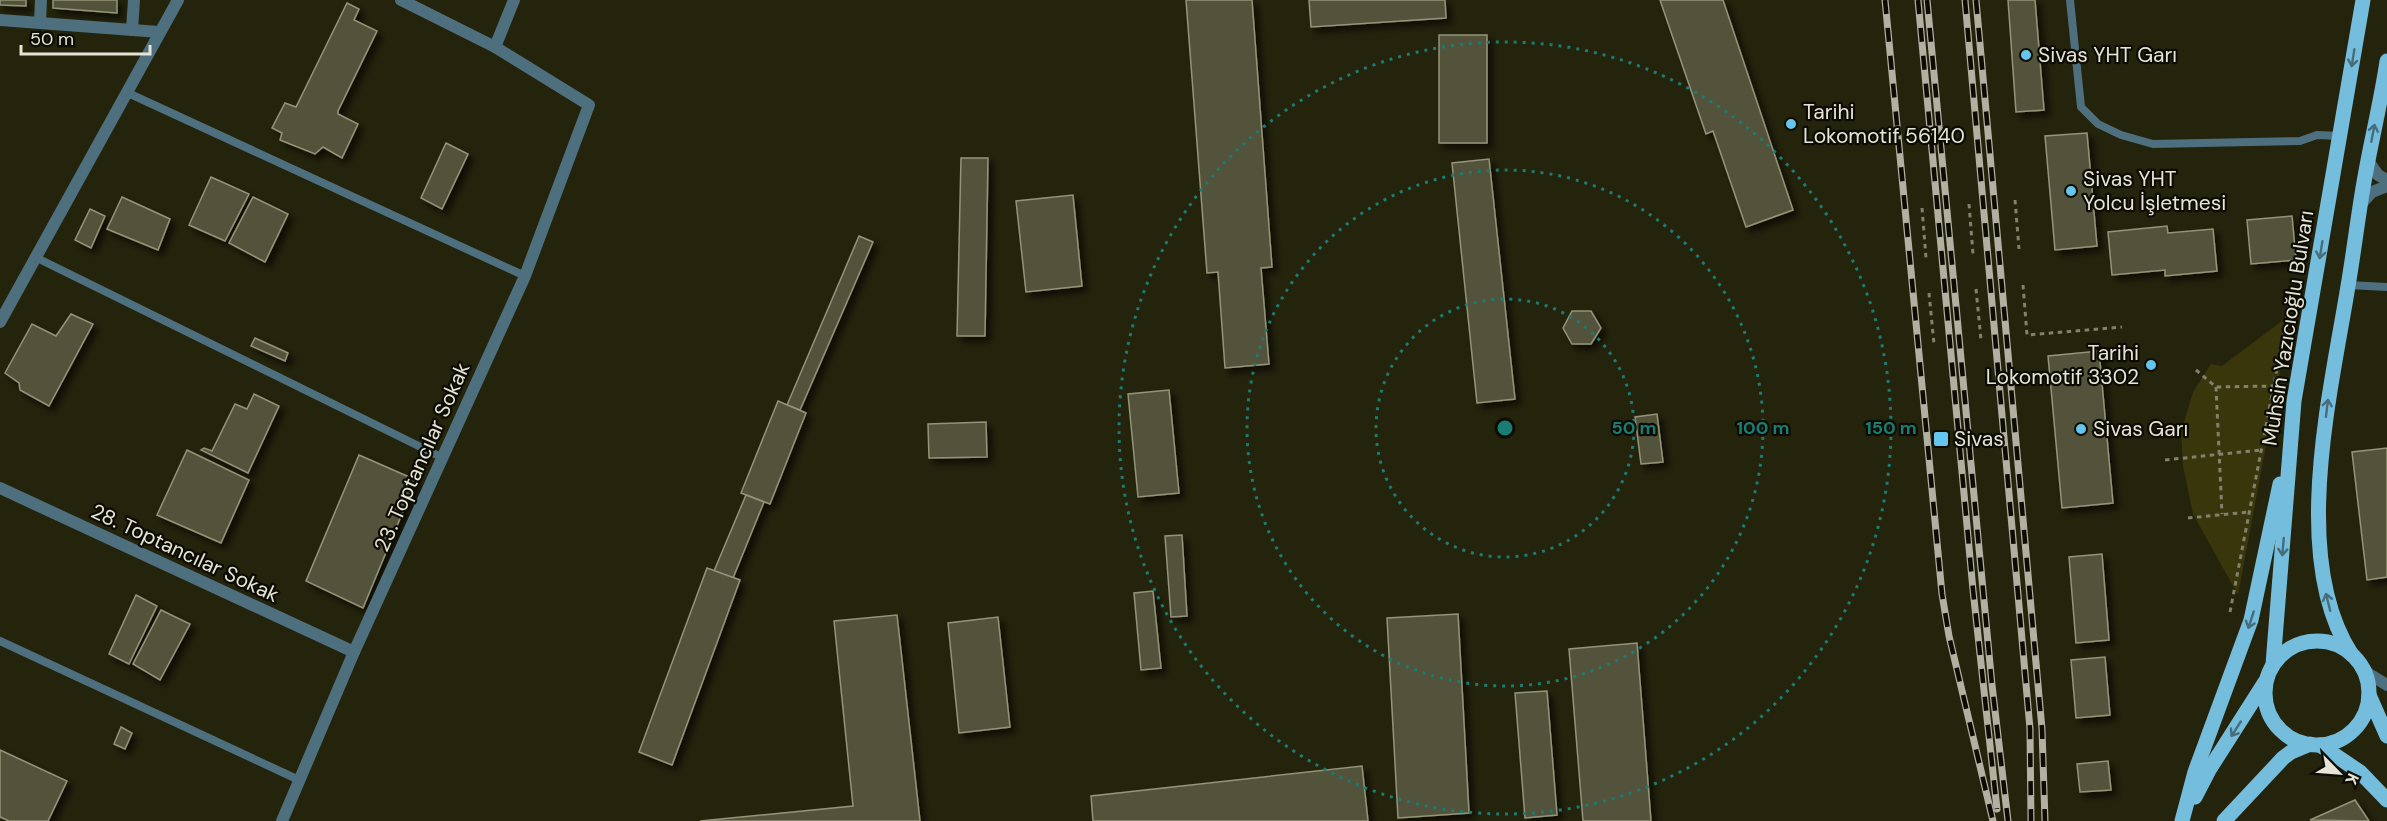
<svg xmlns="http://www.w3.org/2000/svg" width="2387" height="821" viewBox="0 0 2387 821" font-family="'DM Sans',sans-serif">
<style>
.green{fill:#39360c}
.building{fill:#53523a;stroke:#949478;stroke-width:1.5;filter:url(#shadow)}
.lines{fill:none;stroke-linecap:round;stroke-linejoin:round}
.path{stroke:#82816e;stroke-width:3;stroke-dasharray:4.5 4.5;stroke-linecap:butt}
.service{stroke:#4e6f7e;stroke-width:8}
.minor{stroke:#4e6f7e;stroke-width:12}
.primary{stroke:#75bddd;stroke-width:15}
.rail-casing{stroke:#b2b1a1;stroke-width:7}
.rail{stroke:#0c0c04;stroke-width:4.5;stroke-dasharray:14;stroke-linecap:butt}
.oneway{stroke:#466d7b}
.ring{fill:none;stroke:#1a7c73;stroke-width:3;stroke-dasharray:3 6}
.poi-dot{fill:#64c5ee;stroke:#0c0c04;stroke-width:2}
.labels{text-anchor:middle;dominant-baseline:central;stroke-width:4.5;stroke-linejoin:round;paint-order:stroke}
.poi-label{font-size:21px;fill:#e5e4d6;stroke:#0c0c04;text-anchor:start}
.street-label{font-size:21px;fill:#e5e4d6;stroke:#0c0c04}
.centre{fill:#1a7c73;stroke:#0c0c04;stroke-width:3}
.ring-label{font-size:18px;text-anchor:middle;font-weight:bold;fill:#1a7c73;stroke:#0c0c04;stroke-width:4.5;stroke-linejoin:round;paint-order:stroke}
</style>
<defs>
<filter id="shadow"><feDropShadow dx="5" dy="5" stdDeviation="3" flood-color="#0009"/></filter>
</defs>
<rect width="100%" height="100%" fill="#24230c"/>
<polygon class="green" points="2282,321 2289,323 2238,595 2193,514 2183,466 2181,432 2193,392 2211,364 2222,366"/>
<g class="building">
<polygon points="0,0 26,0 26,6 0,5"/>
<polygon points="53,0 117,0 117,13 53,8"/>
<polygon points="1186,0 1252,0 1272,267 1261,268 1269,364 1225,368 1218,272 1207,273"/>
<polygon points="1309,0 1445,0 1446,18 1311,27"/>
<polygon points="1660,0 1723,0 1793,210 1746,227 1713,131 1706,134"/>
<polygon points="2008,0 2035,0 2044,110 2016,112"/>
<polygon points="347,3 359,9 354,20 377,31 338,111 338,114 358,124 342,158 323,147 315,154 280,140 282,133 272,128 285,103 296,107"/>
<rect x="1439" y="35" width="48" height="108"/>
<polygon points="2087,133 2097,246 2055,250 2045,136"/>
<polygon points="446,143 468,154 442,209 421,198"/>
<polygon points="961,158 988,158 985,336 957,336"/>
<polygon points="1489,159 1515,399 1477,403 1452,163"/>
<polygon points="211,177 249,194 225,241 189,225"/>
<polygon points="1073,195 1082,286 1026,292 1016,201"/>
<polygon points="122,197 170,219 158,250 107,229"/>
<polygon points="253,197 288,214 265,262 229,243"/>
<polygon points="90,209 105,216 91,248 75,240"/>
<polygon points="2292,216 2296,260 2251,264 2247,220"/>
<polygon points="2167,226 2168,233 2213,229 2217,271 2165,276 2165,270 2112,275 2108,232"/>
<polygon points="859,236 873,242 800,410 787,405"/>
<polygon points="1572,311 1591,311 1601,328 1591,344 1572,344 1563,328"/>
<polygon points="71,314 93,324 49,406 20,390 19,383 5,373 32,324 56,336"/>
<polygon points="255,338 288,353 285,361 251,346"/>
<polygon points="2099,351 2113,503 2062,508 2048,356"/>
<polygon points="1169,390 1179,493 1138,497 1128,394"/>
<polygon points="254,394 279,406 248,473 201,450 204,448 212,451 235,404 247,409"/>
<polygon points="778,401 806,413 770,504 741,493"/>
<polygon points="1657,414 1663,462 1641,464 1635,417"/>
<polygon points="986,422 987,457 929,458 928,424"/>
<polygon points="2387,448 2387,577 2367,580 2352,452"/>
<polygon points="187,450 249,480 221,543 157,515"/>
<polygon points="359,455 416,480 363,608 306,581"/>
<polygon points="746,495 764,502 733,578 714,571"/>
<polygon points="1182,535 1187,616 1171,617 1165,536"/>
<polygon points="2102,554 2109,640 2076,643 2069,557"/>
<polygon points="707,568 740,580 672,765 639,752"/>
<polygon points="1153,591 1161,668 1141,670 1134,593"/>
<polygon points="136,595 157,606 129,664 109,654"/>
<polygon points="161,610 190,624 160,680 133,664"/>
<polygon points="1458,614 1469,813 1398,818 1387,618"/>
<polygon points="897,615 920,821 700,821 853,806 834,621"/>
<polygon points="998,617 1010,727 959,733 948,623"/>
<polygon points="1637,643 1651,821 1583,821 1569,649"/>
<polygon points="2105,657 2110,715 2076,718 2071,660"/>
<polygon points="1547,691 1557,815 1525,818 1515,693"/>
<polygon points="121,727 132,733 125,749 114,744"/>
<polygon points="0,750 67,781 48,821 9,821 0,817"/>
<polygon points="2108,761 2111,790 2080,792 2077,764"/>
<polygon points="1362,766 1368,821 1093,821 1091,796"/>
<polygon points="2355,800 2369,821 2310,820"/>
</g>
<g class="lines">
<g class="path">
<polyline points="2015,200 2019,249"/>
<polyline points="1969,204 1973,254"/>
<polyline points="1922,208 1926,258"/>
<polyline points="2023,285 2027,335 2122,327"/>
<polyline points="1976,289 1981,340"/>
<polyline points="1929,293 1934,344"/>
<polyline points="2196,370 2216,387 2274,386"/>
<polyline points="2216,387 2222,514"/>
<polyline points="2165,460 2261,450"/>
<polyline points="2188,518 2249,512"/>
<polyline points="2230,612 2292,291"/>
</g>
<g class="service">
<polyline points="2070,0 2081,107 2098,124 2121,135 2153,144 2300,141 2317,135 2340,136"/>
<polyline points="128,93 525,276"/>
<polyline points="37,258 443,458"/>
<polyline points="2348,285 2387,287"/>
<polyline points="0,641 299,780"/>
</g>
<g class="minor">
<polyline points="0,20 159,32"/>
<polyline points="40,23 41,0"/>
<polyline points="132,30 134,0"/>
<polyline points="495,47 514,0"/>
<polyline points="2368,161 2378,175 2387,180"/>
<polyline points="2360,205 2372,192 2387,186"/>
<polyline points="0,322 178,0"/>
<polyline points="0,488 354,652"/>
<polyline points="2361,665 2369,674 2387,685"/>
<polyline points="282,821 354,652 525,276 589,105 495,47 401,0"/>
</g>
<g class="primary">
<circle cx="2317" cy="693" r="52"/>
<path d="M2352 655C2289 559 2331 392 2348 286 2354 251 2358 216 2364 182 2371 141 2381 102 2387 61"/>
<polyline points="2273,664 2294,401 2363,0"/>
<polyline points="2369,695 2387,736"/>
<polyline points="2320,745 2360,772 2387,800"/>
<polyline points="2195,797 2209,770 2265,682"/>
<polyline points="2182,821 2195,772 2251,620 2280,484"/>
<polyline points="2224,821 2283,758 2291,752 2310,744"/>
</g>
<defs>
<g id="rail">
<polyline points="1885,0 1942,594 1949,636 1993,821"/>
<polyline points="1918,0 1973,590 1997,809"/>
<polyline points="1927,0 1992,685 2008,821"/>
<polyline points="1965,0 2030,729 2031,821"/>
<polyline points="1976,0 2042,729 2045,821"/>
</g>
</defs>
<use href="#rail" class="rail-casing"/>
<use href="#rail" class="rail"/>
</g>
<defs><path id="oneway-shaft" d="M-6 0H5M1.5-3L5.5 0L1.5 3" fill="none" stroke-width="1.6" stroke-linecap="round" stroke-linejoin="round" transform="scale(1.5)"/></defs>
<g class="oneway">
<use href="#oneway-shaft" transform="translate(2353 58) rotate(99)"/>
<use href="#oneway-shaft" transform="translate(2373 133) rotate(-79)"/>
<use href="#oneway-shaft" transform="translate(2321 250) rotate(99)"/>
<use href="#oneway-shaft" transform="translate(2327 408) rotate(-83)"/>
<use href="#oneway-shaft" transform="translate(2283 547) rotate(95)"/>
<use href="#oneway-shaft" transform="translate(2328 602) rotate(-104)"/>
<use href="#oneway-shaft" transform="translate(2251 620) rotate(108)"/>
<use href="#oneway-shaft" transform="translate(2236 729) rotate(123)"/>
</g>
<g class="ring">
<circle cx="1505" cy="428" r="129"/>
<circle cx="1505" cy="428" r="258"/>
<circle cx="1505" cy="428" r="386"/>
</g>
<g class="poi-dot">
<circle cx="2026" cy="55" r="6"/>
<circle cx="1791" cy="124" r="6"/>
<circle cx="2071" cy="191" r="6"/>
<circle cx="2151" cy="365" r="6"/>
<circle cx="2081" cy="429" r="6"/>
<rect x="1933" y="431" width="16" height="16" rx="3"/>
</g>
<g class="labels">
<g class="poi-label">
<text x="2038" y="55">Sivas YHT Garı</text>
<text x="1803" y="112">Tarihi<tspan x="1803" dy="24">Lokomotif 56140</tspan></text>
<text x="2083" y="179">Sivas YHT<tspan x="2083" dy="24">Yolcu İşletmesi</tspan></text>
<text x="2139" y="353" text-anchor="end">Tarihi<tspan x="2139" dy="24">Lokomotif 3302</tspan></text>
<text x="2093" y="429">Sivas Garı</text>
<text x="1954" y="439">Sivas</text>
</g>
<g class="street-label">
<text transform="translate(2288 328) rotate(-81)">Muhsin Yazıcıoğlu Bulvarı</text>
<text transform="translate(422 457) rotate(-66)">23. Toptancılar Sokak</text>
<text transform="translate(185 553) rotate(25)">28. Toptancılar Sokak</text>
</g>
</g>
<circle cx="1505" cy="428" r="9" class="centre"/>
<g class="ring-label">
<text x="1634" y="434">50 m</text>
<text x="1763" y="434">100 m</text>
<text x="1891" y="434">150 m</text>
</g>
<g transform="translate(2339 773) rotate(115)" stroke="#0c0c04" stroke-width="4.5" paint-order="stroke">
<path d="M0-4.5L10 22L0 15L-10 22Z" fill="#e5e4d6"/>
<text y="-9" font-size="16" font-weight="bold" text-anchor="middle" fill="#e5e4d6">K</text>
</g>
<path d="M21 45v9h129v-9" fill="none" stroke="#e5e4d6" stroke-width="3"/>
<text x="30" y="45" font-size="18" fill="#e5e4d6" stroke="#0c0c04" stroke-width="4.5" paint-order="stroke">50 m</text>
</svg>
